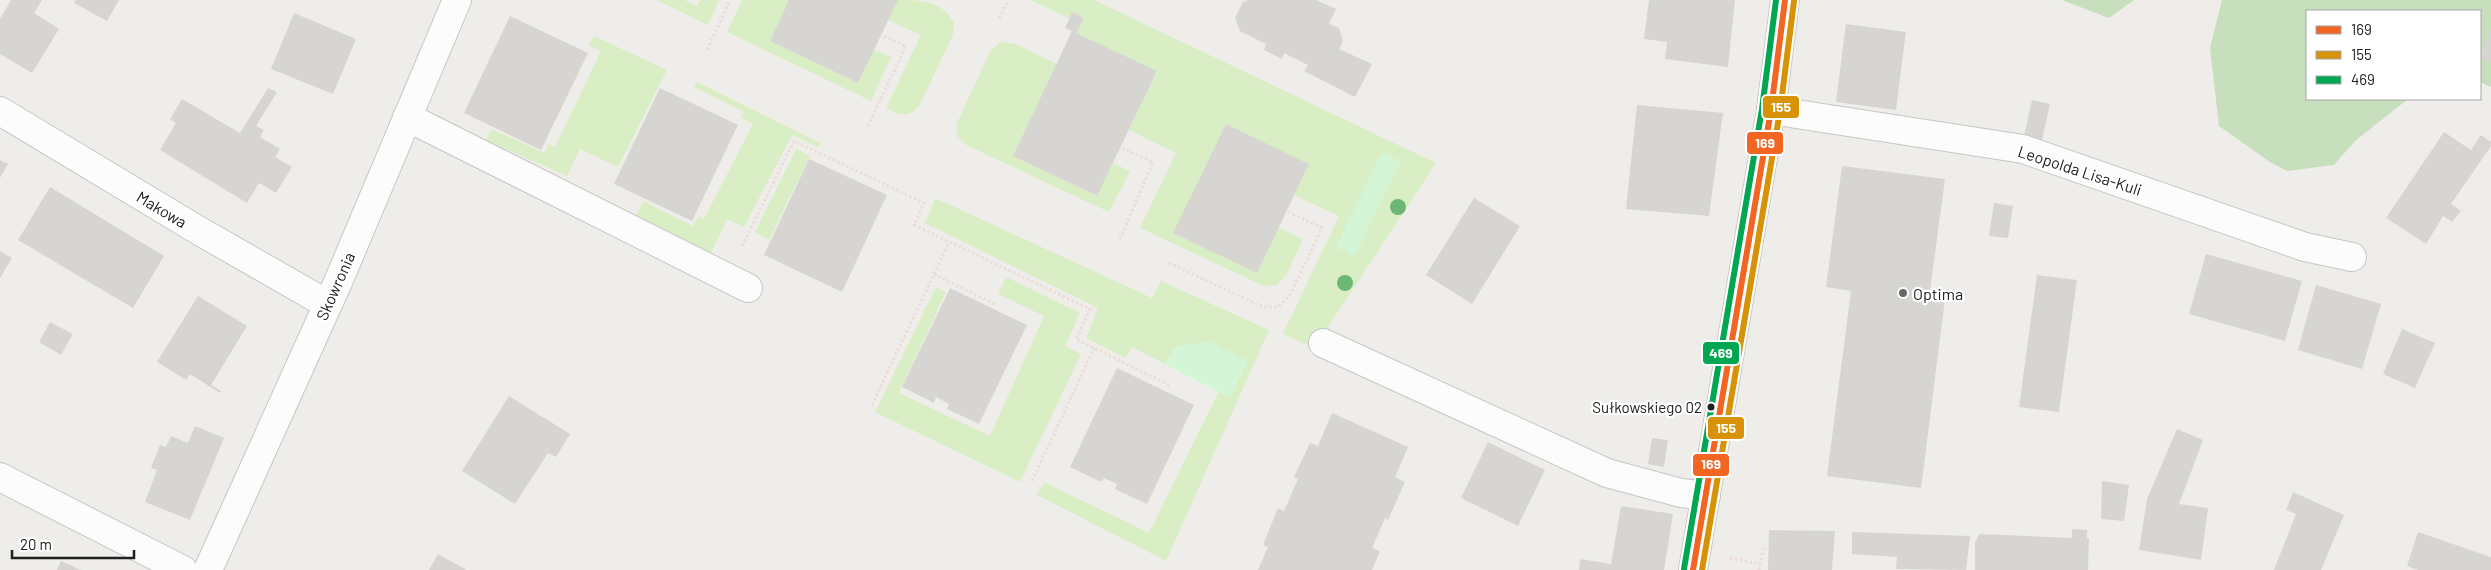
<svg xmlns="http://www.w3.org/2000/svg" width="2491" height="570" viewBox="0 0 2491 570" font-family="Barlow,sans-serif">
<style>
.grass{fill:#d9eec5}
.forest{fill:#c7dfbc}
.park{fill:#d5f6d6}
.building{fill:#d7d5d1}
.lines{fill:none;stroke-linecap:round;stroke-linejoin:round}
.minor-casing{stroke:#c7c6c5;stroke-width:30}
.path{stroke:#ecdcd9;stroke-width:3;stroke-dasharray:2.5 2.5;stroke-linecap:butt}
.minor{stroke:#fcfcfc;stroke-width:28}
.bus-1-casing{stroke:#fff;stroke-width:10}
.bus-2-casing{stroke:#fff;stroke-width:10}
.bus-3-casing{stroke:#fff;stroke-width:10}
.bus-1{stroke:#f26522;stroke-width:6}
.bus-2{stroke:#d79205;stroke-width:6}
.bus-3{stroke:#00a651;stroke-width:6}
.tree{fill:#6cb773}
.poi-dot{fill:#686866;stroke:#fff;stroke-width:2}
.bus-dot{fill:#202020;stroke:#fff;stroke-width:2}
.labels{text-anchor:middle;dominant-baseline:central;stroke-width:4.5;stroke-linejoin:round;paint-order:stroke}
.bus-label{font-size:15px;fill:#202020;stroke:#fff;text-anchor:end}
.street-label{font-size:16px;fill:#202020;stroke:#fff}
.poi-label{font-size:16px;fill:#202020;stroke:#fff;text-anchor:start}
.line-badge{stroke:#fff;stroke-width:2}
.badge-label{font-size:14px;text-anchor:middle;font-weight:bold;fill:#fff}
</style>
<rect width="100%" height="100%" fill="#eeede9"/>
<g class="grass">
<polygon points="657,0 684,0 697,6 701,0 719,0 708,25"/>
<polygon points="742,0 789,0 770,41 858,83 874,50 891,57 871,101 727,32"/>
<path d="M898 0C920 0 942 0 954 23L953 35 919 106C908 119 900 115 886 108L921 35 888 20Z"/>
<polygon points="1030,0 1094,0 1436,163 1314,348 1283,334 1339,216 1294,195 1309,164 1226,125 1174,233 1279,228 1303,239 1286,275 1277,285 1264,286 1140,228 1176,153 1129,130 1157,71 1076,33 1083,18 1072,12 1069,18"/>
<polygon points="594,36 667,70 618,167 580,149 567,176 486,140 491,129 544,153 548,144 555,147 601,51 589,45"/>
<polygon points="1005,42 1016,44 1057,64 1013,156 1096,196 1113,163 1130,171 1109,212 966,145 957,136 957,123 990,52 999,43"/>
<polygon points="697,82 820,143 818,147 792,135 744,227 727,219 710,255 635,217 643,201 693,226 698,216 704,219 753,124 741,118 744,112 694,87"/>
<polygon points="796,149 810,156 769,240 755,232"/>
<polygon points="935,198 1152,298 1161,281 1269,330 1166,561 1037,495 1044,482 1149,533 1219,391 1230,398 1176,346 1165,364 1132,347 1126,358 1086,338 1098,308 925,223"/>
<polygon points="1006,277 1080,313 1065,346 1081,354 1020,482 875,412 936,287 946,292 899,393 990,436 1044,316 998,294"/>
</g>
<g class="forest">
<polygon points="2062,0 2134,0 2109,18"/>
<polygon points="2222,0 2491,0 2491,87 2480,82 2480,11 2307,11 2307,99 2408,99 2355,141 2334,165 2287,171 2270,162 2219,126 2210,48"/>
</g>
<g class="park">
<polygon points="1382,152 1401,161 1355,256 1336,247"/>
<polygon points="1210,342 1248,361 1230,398 1165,364 1176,346"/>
</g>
<g class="building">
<polygon points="11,0 42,0 34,13 59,29 32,73 0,54 0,19"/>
<polygon points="76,0 119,0 107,21 74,3"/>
<polygon points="789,0 898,0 858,83 770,41"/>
<polygon points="1249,0 1316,0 1336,9 1329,24 1339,28 1343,41 1339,49 1372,64 1355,97 1304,71 1308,65 1284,53 1282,59 1264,50 1266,44 1240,31 1235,18 1243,2"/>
<polygon points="1649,0 1735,0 1728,67 1665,59 1667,42 1644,39"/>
<polygon points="1072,12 1084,18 1076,33 1157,71 1097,196 1013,156 1072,31 1065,28"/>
<polygon points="294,13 356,39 333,94 271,69"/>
<polygon points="510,16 588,53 541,150 464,113"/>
<polygon points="1846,24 1906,32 1896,110 1836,102"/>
<polygon points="2491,27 2491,62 2480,58"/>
<polygon points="268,88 277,92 256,126 264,130 260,137 280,149 275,157 292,167 276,193 259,183 247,203 160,150 176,123 170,119 182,99 240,133"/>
<polygon points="660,88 738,125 692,221 614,184"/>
<polygon points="2032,100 2050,104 2042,140 2024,136"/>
<polygon points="1637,105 1723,113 1709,216 1626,209"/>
<polygon points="1226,124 1309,164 1257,273 1173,233"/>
<polygon points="2444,132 2471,150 2481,135 2491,142 2491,146 2451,204 2461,211 2452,222 2443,216 2426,244 2386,218"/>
<polygon points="809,159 887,195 842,292 764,255"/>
<polygon points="0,160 8,164 0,178"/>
<polygon points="1842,166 1945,179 1929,298 1945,299 1921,488 1827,476 1851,291 1826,287"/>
<polygon points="50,187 164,256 133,308 18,240"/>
<polygon points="1474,198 1520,226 1472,304 1426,275"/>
<polygon points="1994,203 2013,206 2008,238 1989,236"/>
<polygon points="0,251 12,258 0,278"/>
<polygon points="2206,254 2302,281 2285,341 2189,314"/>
<polygon points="2037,275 2077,280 2059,412 2019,407"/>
<polygon points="2316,285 2381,304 2362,369 2298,350"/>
<polygon points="950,288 1027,325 979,424 947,409 949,404 936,397 934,403 902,387"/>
<polygon points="198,296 247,326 211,385 221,391 220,393 190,374 186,380 157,362"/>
<polygon points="50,322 73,334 61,355 39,342"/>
<polygon points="2402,329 2435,343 2415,388 2383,374"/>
<polygon points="1117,368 1194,405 1147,504 1115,489 1117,484 1104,478 1101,482 1070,467"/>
<polygon points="509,396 570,434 556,457 548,453 515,504 462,471"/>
<polygon points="1332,413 1408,447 1395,477 1405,482 1388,520 1385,518 1372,548 1380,551 1372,570 1258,570 1268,547 1263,545 1278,508 1284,511 1298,479 1294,477 1310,443 1318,446"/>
<polygon points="195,426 224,438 190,520 145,502 157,470 151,468 160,445 166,447 171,436 188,443"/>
<polygon points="2177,429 2203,440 2179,504 2208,508 2201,560 2139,550 2147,499"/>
<polygon points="1652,438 1668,440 1664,467 1648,464"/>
<polygon points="1488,442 1545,470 1518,526 1461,498"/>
<polygon points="2102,481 2129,485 2124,521 2101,519"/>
<polygon points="2293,492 2344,515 2321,570 2274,570 2296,514 2286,510"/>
<polygon points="1621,506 1673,514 1664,570 1579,570 1580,559 1611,564"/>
<polygon points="2072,529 2087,530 2087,538 2089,538 2088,570 1975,570 1975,543 1979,534 2072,538"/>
<polygon points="1769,530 1835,531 1832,570 1768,570"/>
<polygon points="1852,532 1970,536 1966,570 1896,569 1897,557 1852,554"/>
<polygon points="2418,532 2491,557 2491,570 2418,570 2407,566"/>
<polygon points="438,554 467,570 429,570"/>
<polygon points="61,561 81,570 57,570"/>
</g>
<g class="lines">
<defs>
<g id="minor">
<polyline points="1771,110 2023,149 2305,247 2352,257"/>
<polyline points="0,111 196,229 327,304"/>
<polyline points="407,117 748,288"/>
<polyline points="1323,343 1607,473 1681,493 1706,496"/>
<polyline points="0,477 183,570"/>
<polyline points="208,570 338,282 457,0"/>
<polyline points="1693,570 1771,110 1785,0"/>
</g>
</defs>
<use href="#minor" class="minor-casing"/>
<g class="path">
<polyline points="999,18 1009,0"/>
<polyline points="707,50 730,0"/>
<polyline points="868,126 906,46 881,35"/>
<polyline points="1120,239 1153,162 1120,147"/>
<polyline points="742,246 794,141 924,203 914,225 1090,309 1076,339 1171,386"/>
<polyline points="1169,263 1263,307 1278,307 1289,297 1322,228 1286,211"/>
<polyline points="934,274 996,305"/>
<polyline points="872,405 949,242"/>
<polyline points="1032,481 1094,348"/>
<polyline points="1730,558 1760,564"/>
<polyline points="1759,570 1764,545"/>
</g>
<use href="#minor" class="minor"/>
<defs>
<polyline id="bus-1" points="1693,570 1771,110 1785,0"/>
<polyline id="bus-2" points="1702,570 1780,111 1794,1"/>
<polyline id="bus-3" points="1684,569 1762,109 1776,0"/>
</defs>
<use href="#bus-1" class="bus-1-casing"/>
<use href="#bus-2" class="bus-2-casing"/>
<use href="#bus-3" class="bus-3-casing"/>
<use href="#bus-1" class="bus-1"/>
<use href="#bus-2" class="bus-2"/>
<use href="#bus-3" class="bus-3"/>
</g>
<g class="tree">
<circle cx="1398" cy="207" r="8"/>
<circle cx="1345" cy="283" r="8"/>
</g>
<circle class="poi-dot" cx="1903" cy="293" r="5"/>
<circle class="bus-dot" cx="1711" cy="407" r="4.5"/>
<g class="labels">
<g class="bus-label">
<text x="1702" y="407">Sułkowskiego 02</text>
</g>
<g class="street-label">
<text transform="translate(2080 170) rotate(18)">Leopolda Lisa-Kuli</text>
<text transform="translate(162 209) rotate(31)">Makowa</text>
<text transform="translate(335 286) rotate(-66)">Skowronia</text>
</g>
<g class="poi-label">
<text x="1913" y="293">Optima</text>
</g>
</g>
<g class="line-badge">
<rect x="1762" y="95" width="38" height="24" rx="5" fill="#d79205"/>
<rect x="1746" y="131" width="38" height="24" rx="5" fill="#f26522"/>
<rect x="1702" y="341" width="38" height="24" rx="5" fill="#00a651"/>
<rect x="1707" y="416" width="38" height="24" rx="5" fill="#d79205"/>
<rect x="1692" y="453" width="38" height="24" rx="5" fill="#f26522"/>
</g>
<g class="badge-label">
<text x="1781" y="112">155</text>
<text x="1765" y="148">169</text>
<text x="1721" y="358">469</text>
<text x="1726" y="433">155</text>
<text x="1711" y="469">169</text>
</g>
<rect x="2306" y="10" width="175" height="90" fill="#ffffff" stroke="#a6a6a6"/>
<rect x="2316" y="26" width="25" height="8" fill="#f26522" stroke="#a6a6a6"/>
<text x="2351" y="35" font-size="15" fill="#202020">169</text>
<rect x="2316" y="51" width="25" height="8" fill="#d79205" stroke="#a6a6a6"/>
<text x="2351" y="60" font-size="15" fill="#202020">155</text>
<rect x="2316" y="76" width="25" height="8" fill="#00a651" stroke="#a6a6a6"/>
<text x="2351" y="85" font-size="15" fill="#202020">469</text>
<path d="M12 550v8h122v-8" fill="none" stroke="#202020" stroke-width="2.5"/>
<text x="20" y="550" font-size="15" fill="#202020" stroke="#ffffff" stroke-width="4" paint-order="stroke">20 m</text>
</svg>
